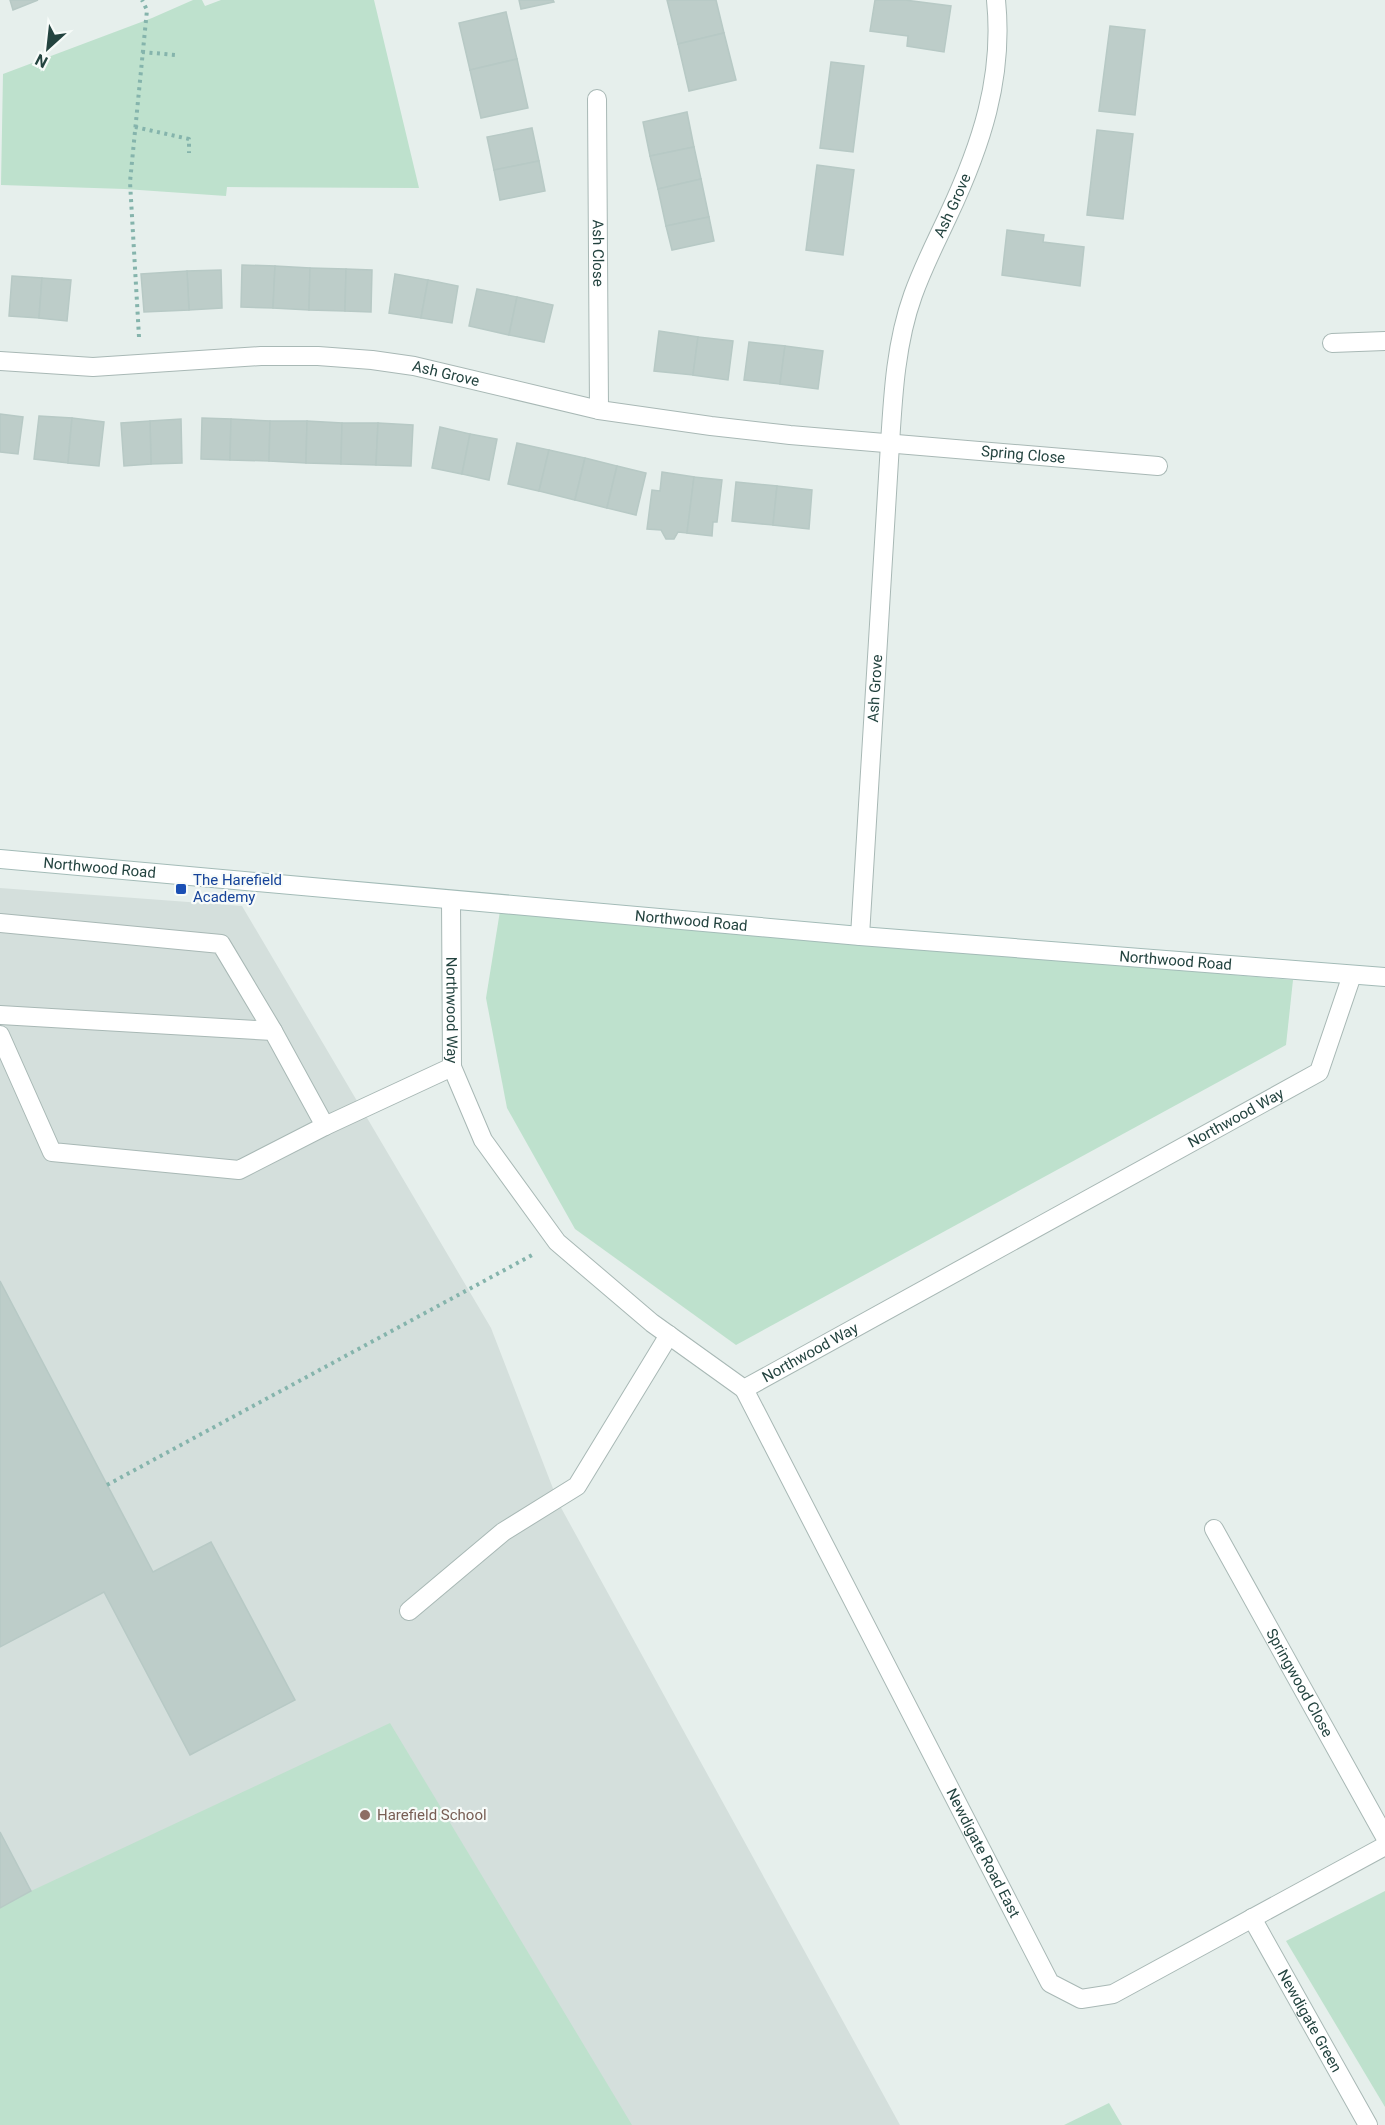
<svg xmlns="http://www.w3.org/2000/svg" width="1385" height="2125" viewBox="0 0 1385 2125" font-family="Roboto,sans-serif">
<style>
.built{fill:#d4dfdc}
.green{fill:#bee1cd}
.building{fill:#bdcdc9;stroke:#b7c9c5;stroke-width:1.5}
.lines{fill:none;stroke-linecap:round;stroke-linejoin:round}
.lane-casing{stroke:#a8b8b5;stroke-width:20}
.street-casing{stroke:#a8b8b5;stroke-width:20}
.secondary-casing{stroke:#a3bbb7;stroke-width:20}
.path{stroke:#85b4ac;stroke-width:4;stroke-dasharray:3 4.5;stroke-linecap:butt}
.lane{stroke:#fff;stroke-width:18}
.street{stroke:#fff;stroke-width:18}
.secondary{stroke:#fff;stroke-width:18}
.transit-dot{fill:#1a4fb4;stroke:#f7fbf9;stroke-width:2}
.education-dot{fill:#8d6e63;stroke:#f7fbf9;stroke-width:2}
.labels{text-anchor:middle;dominant-baseline:central;stroke-width:4.5;stroke-linejoin:round;paint-order:stroke}
.street-label{font-size:15px;fill:#23433f;stroke:#f7fbf9}
.transit-label{font-size:15px;fill:#164399;stroke:#f7fbf9;text-anchor:start}
.education-label{font-size:15px;fill:#785e54;stroke:#f7fbf9;text-anchor:start}
</style>
<rect width="100%" height="100%" fill="#e6efec"/>
<polygon class="built" points="0,888 242,906 491,1328 559,1504 900,2125 0,2125"/>
<g class="green">
<polygon points="193,0 202,0 205,6 221,0 374,0 419,188 227,187 226,196 125,189 1,185 3,74 152,18"/>
<polygon points="500,911 1293,980 1286,1045 736,1345 575,1229 507,1108 486,998"/>
<polygon points="390,1723 632,2125 0,2125 0,1908 31,1891"/>
<polygon points="1385,1891 1385,2107 1286,1941"/>
<polygon points="1109,2103 1122,2125 1064,2125"/>
</g>
<g class="building">
<polygon points="10,0 38,0 13,10"/>
<polygon points="519,0 553,0 554,2 521,9"/>
<polygon points="667,0 716,0 724,33 678,44"/>
<polygon points="875,0 905,0 951,6 944,52 907,46 908,36 870,31"/>
<polygon points="506,12 517,59 470,70 459,23"/>
<polygon points="1110,26 1145,30 1135,115 1099,111"/>
<polygon points="724,33 736,80 689,91 678,44"/>
<polygon points="517,59 528,108 481,118 470,70"/>
<polygon points="831,62 864,66 853,152 820,148"/>
<polygon points="687,112 694,147 650,156 643,122"/>
<polygon points="532,128 539,161 494,170 487,137"/>
<polygon points="1097,130 1133,134 1123,219 1087,215"/>
<polygon points="694,147 701,179 658,189 650,156"/>
<polygon points="539,161 545,191 500,200 494,170"/>
<polygon points="817,165 854,170 843,255 806,250"/>
<polygon points="701,179 709,217 666,226 658,189"/>
<polygon points="709,217 714,241 672,250 666,226"/>
<polygon points="1007,230 1044,235 1043,242 1084,247 1080,286 1002,275"/>
<polygon points="242,265 275,266 273,308 241,307"/>
<polygon points="275,266 310,268 309,310 273,308"/>
<polygon points="310,268 346,269 345,311 309,310"/>
<polygon points="346,269 372,270 371,312 345,311"/>
<polygon points="221,270 222,308 189,310 187,271"/>
<polygon points="187,271 189,310 144,312 141,274"/>
<polygon points="395,274 428,280 421,318 389,313"/>
<polygon points="12,276 42,278 39,318 9,316"/>
<polygon points="42,278 71,280 67,321 39,318"/>
<polygon points="428,280 458,286 452,323 421,318"/>
<polygon points="477,289 517,297 509,335 469,326"/>
<polygon points="517,297 553,305 544,342 509,335"/>
<polygon points="659,331 698,337 693,375 654,371"/>
<polygon points="698,337 733,341 728,380 693,375"/>
<polygon points="749,342 785,346 780,384 744,380"/>
<polygon points="785,346 823,351 818,389 780,384"/>
<polygon points="0,414 23,417 18,454 0,452"/>
<polygon points="39,416 72,418 68,463 34,459"/>
<polygon points="72,418 104,422 99,466 68,463"/>
<polygon points="202,418 231,419 230,460 201,459"/>
<polygon points="181,419 182,463 151,464 150,421"/>
<polygon points="231,419 270,421 269,461 230,460"/>
<polygon points="150,421 151,464 124,466 121,423"/>
<polygon points="270,421 307,421 306,463 269,461"/>
<polygon points="307,421 342,423 341,464 306,463"/>
<polygon points="342,423 378,423 376,465 341,464"/>
<polygon points="378,423 413,425 411,466 376,465"/>
<polygon points="440,427 470,434 462,474 432,468"/>
<polygon points="470,434 497,439 489,480 462,474"/>
<polygon points="517,443 549,450 539,491 508,484"/>
<polygon points="549,450 585,458 575,500 539,491"/>
<polygon points="585,458 617,466 607,508 575,500"/>
<polygon points="617,466 646,473 636,515 607,508"/>
<polygon points="662,472 694,477 687,533 678,532 674,539 666,539 661,530 647,529 652,490 660,491"/>
<polygon points="694,477 722,480 717,522 713,522 712,536 687,533"/>
<polygon points="736,482 777,486 773,525 732,521"/>
<polygon points="777,486 812,490 809,529 773,525"/>
<polygon points="0,1281 153,1572 211,1542 295,1700 190,1755 104,1592 0,1647"/>
<polygon points="0,1832 31,1891 0,1908"/>
</g>
<g class="lines">
<defs>
<g id="lane">
<polyline points="0,923 221,944 273,1031"/>
<polyline points="0,1015 273,1031 325,1126"/>
<polyline points="0,1035 52,1152 239,1170 325,1126 452,1067"/>
<polyline points="409,1611 503,1532 577,1486 669,1335"/>
</g>
<g id="street">
<path id="s1" d="M597 99 599 410"/>
<polyline points="1332,343 1385,341"/>
<path id="s2" d="M0 361 93 367 261 356H318L372 360 414 366 599 410 711 426 790 435 1158 466"/>
<path id="s3" d="M451 900 452 1067 483 1140 557 1242 652 1323 744 1389 1319 1072 1352 975"/>
<path id="s4" d="M860 936 890 444C893 394 896 342 913 295 923 267 936 242 948 216 981 146 1004 78 996 0"/>
<path id="s5" d="M744 1389 1050 1983 1081 1999 1113 1994 1385 1846"/>
<path id="s6" d="M1214 1529 1385 1837"/>
<path id="s7" d="M1252 1918 1368 2125"/>
</g>
<g id="secondary">
<path id="s8" d="M0 859 860 936 1385 977"/>
</g>
</defs>
<use href="#lane" class="lane-casing"/>
<use href="#street" class="street-casing"/>
<use href="#secondary" class="secondary-casing"/>
<g class="path">
<polyline points="142,52 176,55"/>
<polyline points="135,127 189,139 189,153"/>
<polyline points="139,337 130,182 147,10 142,0"/>
<polyline points="107,1485 534,1254"/>
</g>
<use href="#lane" class="lane"/>
<use href="#street" class="street"/>
<use href="#secondary" class="secondary"/>
</g>
<rect class="transit-dot" x="175" y="883" width="12" height="12" rx="3"/>
<circle class="education-dot" cx="365" cy="1815" r="6"/>
<g class="labels">
<g class="street-label">
<text stroke="none"><textPath href="#s4" startOffset="742">Ash Grove</textPath></text>
<text stroke="none"><textPath href="#s1" startOffset="154">Ash Close</textPath></text>
<text stroke="none"><textPath href="#s2" startOffset="448">Ash Grove</textPath></text>
<text stroke="none"><textPath href="#s2" startOffset="1032">Spring Close</textPath></text>
<text stroke="none"><textPath href="#s4" startOffset="248">Ash Grove</textPath></text>
<text stroke="none"><textPath href="#s8" startOffset="100">Northwood Road</textPath></text>
<text stroke="none"><textPath href="#s8" startOffset="694">Northwood Road</textPath></text>
<text stroke="none"><textPath href="#s8" startOffset="1180">Northwood Road</textPath></text>
<text stroke="none"><textPath href="#s3" startOffset="110">Northwood Way</textPath></text>
<text stroke="none"><textPath href="#s3" startOffset="1172">Northwood Way</textPath></text>
<text stroke="none"><textPath href="#s3" startOffset="686">Northwood Way</textPath></text>
<text stroke="none"><textPath href="#s6" startOffset="176">Springwood Close</textPath></text>
<text stroke="none"><textPath href="#s5" startOffset="522">Newdigate Road East</textPath></text>
<text stroke="none"><textPath href="#s7" startOffset="118">Newdigate Green</textPath></text>
</g>
<g class="transit-label">
<text x="193" y="880">The Harefield<tspan x="193" dy="17">Academy</tspan></text>
</g>
<g class="education-label">
<text x="377" y="1815">Harefield School</text>
</g>
</g>
<g transform="translate(48 48) rotate(207)" stroke="#f7fbf9" stroke-width="4.5" paint-order="stroke">
<path d="M0-4.5L10 22L0 15L-10 22Z" fill="#23433f"/>
<text y="-9" font-size="16" font-weight="bold" text-anchor="middle" fill="#23433f">N</text>
</g>
</svg>
